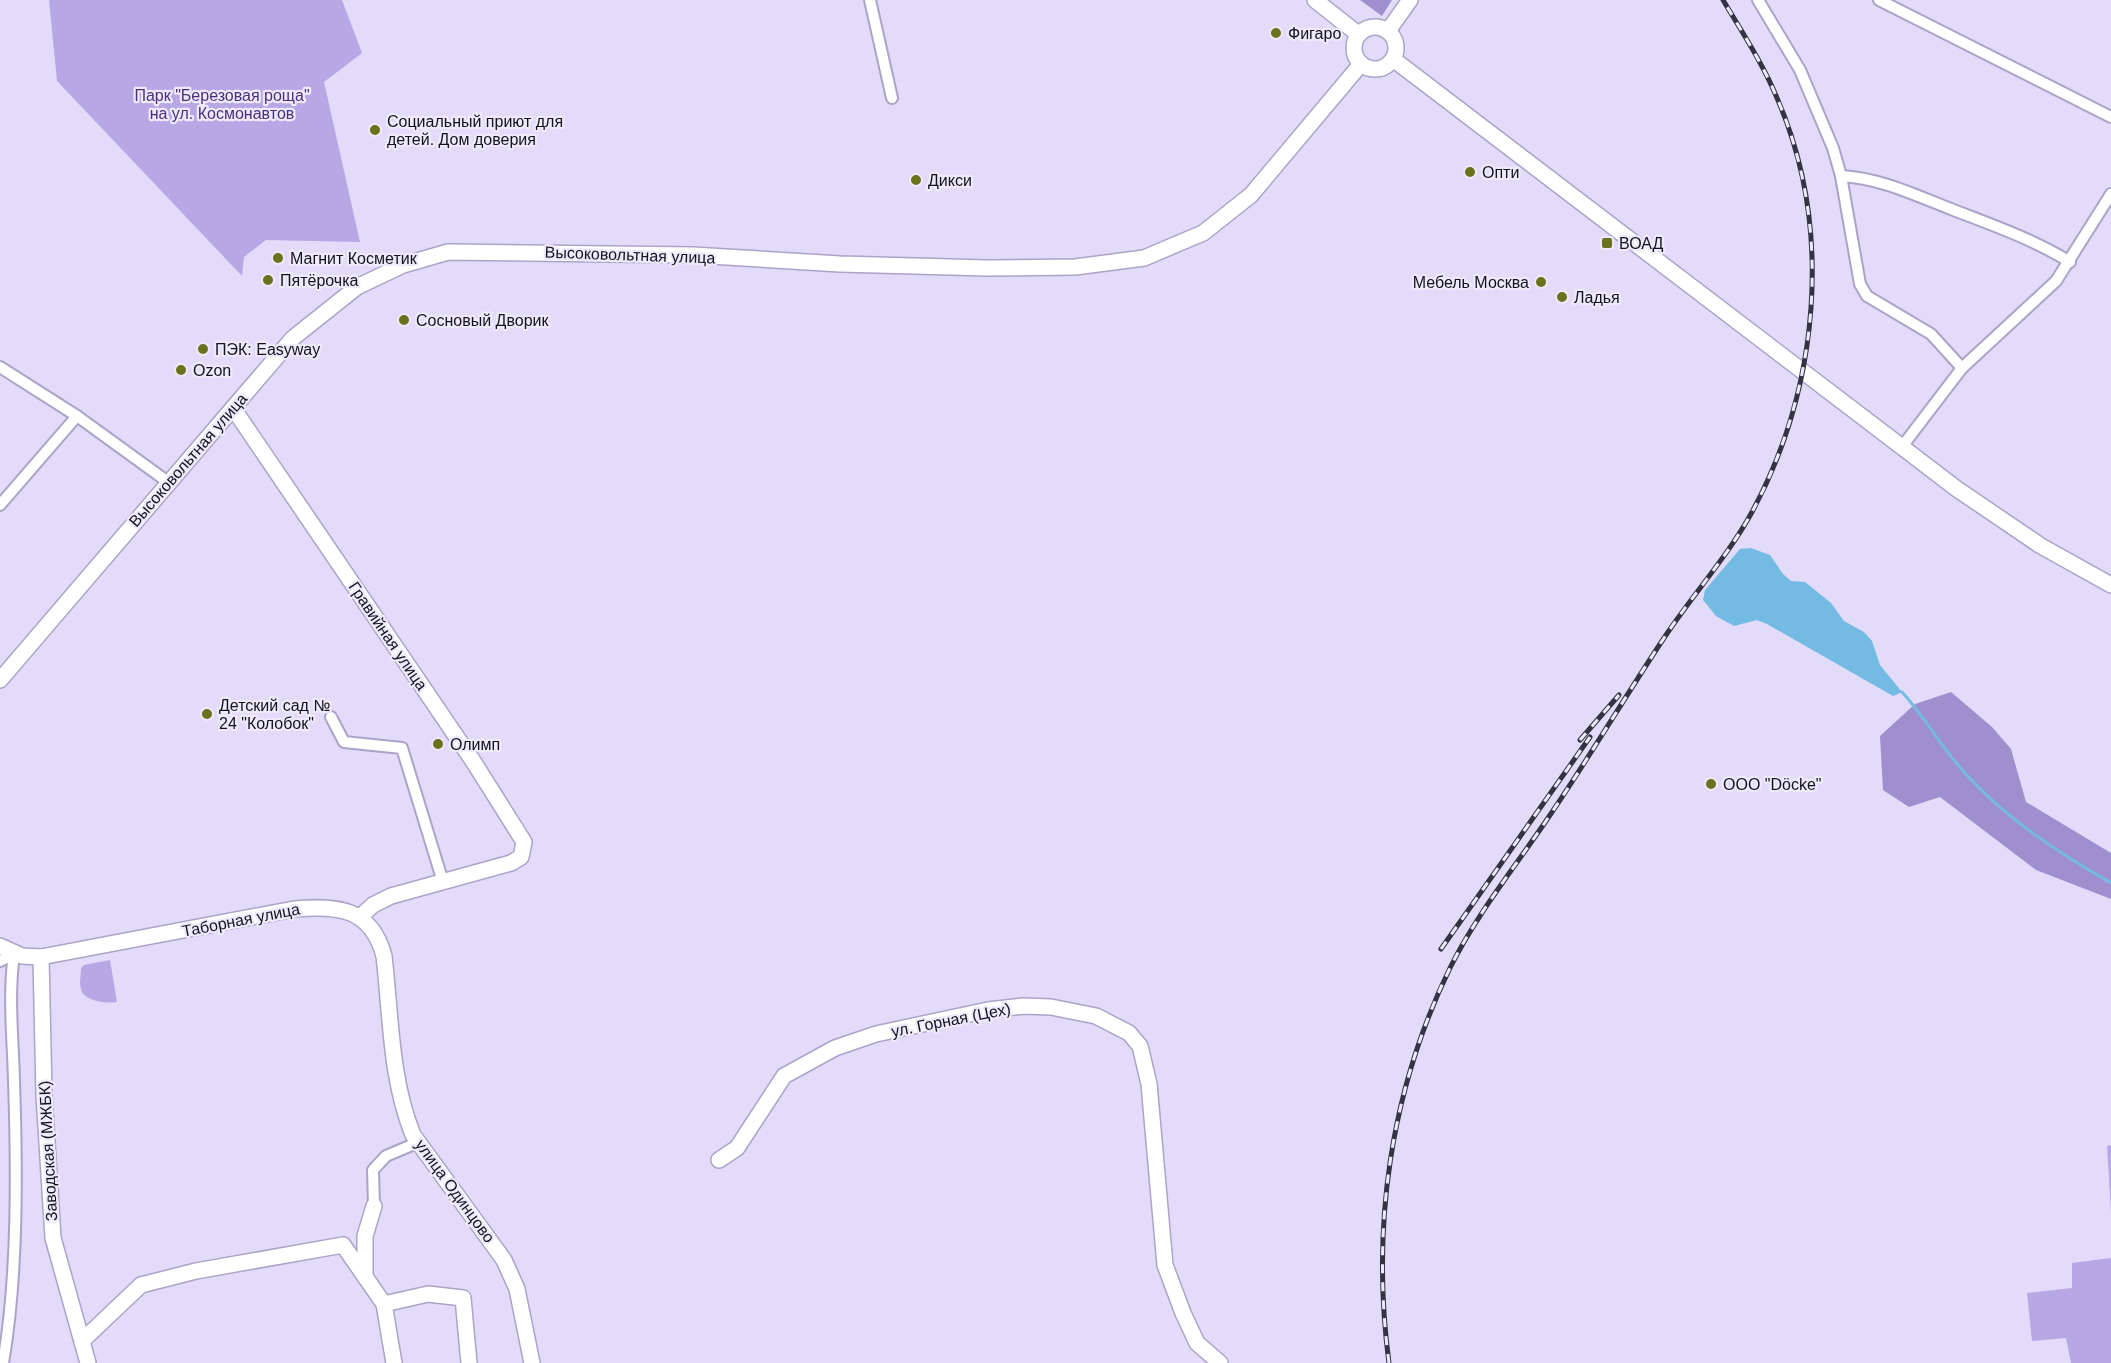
<svg xmlns="http://www.w3.org/2000/svg" width="2111" height="1363" viewBox="0 0 2111 1363" font-family="Helvetica,sans-serif">
<style>
.green{fill:#b7a8e5}
.forest{fill:#9f8fce}
.water{fill:#74bbe4}
.lines{fill:none;stroke-linecap:round;stroke-linejoin:round}
.stream{stroke:#74bbe4;stroke-width:3}
.street-casing{stroke:#aca3c9;stroke-width:14}
.secondary-casing{stroke:#aca3c9;stroke-width:18}
.street{stroke:#fff;stroke-width:10}
.secondary{stroke:#fff;stroke-width:15}
.rail-casing{stroke:#353242;stroke-width:5}
.rail{stroke:#eeeafb;stroke-width:3;stroke-dasharray:9;stroke-linecap:butt}
.poi-dot{fill:#69731d;stroke:#eeeafb;stroke-width:2}
.labels{text-anchor:middle;dominant-baseline:central;stroke-width:4.5;stroke-linejoin:round;paint-order:stroke}
.poi-label{font-size:16px;fill:#15121f;stroke:#eeeafb;text-anchor:start}
.park-label{font-size:16px;fill:#4a307c;stroke:#eeeafb}
.street-label{font-size:16px;fill:#15121f;stroke:#eeeafb}
</style>
<rect width="100%" height="100%" fill="#e2dbfa"/>
<g class="green">
<polygon points="49,0 342,0 362,53 324,82 360,242 266,240 244,257 242,276 57,81"/>
<path d="M110 960 117 1002C107 1004 83 1001 81 989 79 983 81 975 81 968L84 965Z"/>
<polygon points="2111,1145 2111,1211 2107,1146"/>
<polygon points="2111,1258 2111,1363 2071,1363 2066,1338 2032,1341 2027,1293 2072,1288 2072,1263"/>
</g>
<g class="forest">
<polygon points="1360,0 1392,0 1382,16"/>
<polygon points="1951,692 1992,727 2011,749 2026,802 2111,853 2111,899 2036,870 1940,797 1909,807 1883,790 1880,736 1915,704"/>
</g>
<polygon class="water" points="1751,548 1770,555 1783,574 1791,581 1805,582 1831,603 1844,621 1864,632 1872,641 1880,665 1902,692 1893,696 1767,624 1757,620 1734,626 1716,616 1703,600 1705,590 1740,549"/>
<g class="lines">
<path class="stream" d="M1902 692C1923 715 1938 742 1958 765 1999 814 2057 852 2111 883"/>
<defs>
<g id="street">
<polyline points="870,0 892,98"/>
<polyline points="1758,0 1800,70 1833,148 1841,176 1860,284 1867,296 1931,334 1962,368"/>
<polyline points="1879,0 2111,117"/>
<path d="M1841 176C1880 178 1915 195 1951 209 1992 225 2033 239 2070 262"/>
<polyline points="0,367 77,416 168,482"/>
<polyline points="1901,448 1962,368 2056,281 2111,194"/>
<polyline points="0,505 77,416"/>
<polyline points="331,717 344,742 402,748 443,882"/>
<polyline points="0,961 14,954"/>
<polyline points="374,1206 373,1170 386,1156 419,1142"/>
<path d="M3 1363C18 1276 17 1170 14 1081 13 1039 8 996 14 954"/>
</g>
<g id="secondary">
<polyline points="1315,0 1358,34"/>
<circle cx="1375" cy="48" r="21"/>
<polyline points="1388,31 1410,0"/>
<polyline points="1393,59 1957,489 2041,546 2111,585"/>
<polyline points="233,408 473,761 524,842 521,857 511,863 391,896 373,905 360,917"/>
<polyline points="0,680 293,338 357,287 403,265 448,252 693,255 840,264 987,268 1075,267 1144,258 1203,233 1251,195 1361,64"/>
<path d="M0 946 22 956 41 957 294 909C338 905 371 908 384 956 391 1016 390 1078 413 1135L504 1260 517 1289 532 1363"/>
<polyline points="41,957 44,1095 53,1238 88,1363"/>
<polyline points="719,1160 737,1148 784,1076 835,1048 876,1034 988,1010 1024,1006 1051,1007 1096,1016 1129,1033 1140,1046 1149,1084 1165,1265 1183,1313 1197,1343 1220,1363"/>
<polyline points="365,1277 365,1236 374,1206"/>
<polyline points="384,1304 428,1294 463,1298 469,1363"/>
<polyline points="83,1340 141,1285 196,1271 343,1245 384,1304 394,1363"/>
</g>
</defs>
<use href="#street" class="street-casing"/>
<use href="#secondary" class="secondary-casing"/>
<use href="#street" class="street"/>
<use href="#secondary" class="secondary"/>
<defs>
<g id="rail">
<polyline points="1580,740 1619,695"/>
<polyline points="1441,949 1590,737"/>
<path d="M1389 1363C1371 1228 1390 1091 1450 968 1476 915 1515 867 1548 818 1589 758 1626 695 1666 635 1694 593 1728 556 1752 512 1819 388 1834 229 1777 98 1763 64 1742 32 1723 0"/>
</g>
</defs>
<use href="#rail" class="rail-casing"/>
<use href="#rail" class="rail"/>
</g>
<g class="poi-dot">
<circle cx="1276" cy="33" r="6"/>
<circle cx="375" cy="130" r="6"/>
<circle cx="1470" cy="172" r="6"/>
<circle cx="916" cy="180" r="6"/>
<rect x="1601" y="237" width="12" height="12" rx="3"/>
<circle cx="278" cy="258" r="6"/>
<circle cx="268" cy="280" r="6"/>
<circle cx="1541" cy="282" r="6"/>
<circle cx="1562" cy="297" r="6"/>
<circle cx="404" cy="320" r="6"/>
<circle cx="203" cy="349" r="6"/>
<circle cx="181" cy="370" r="6"/>
<circle cx="207" cy="714" r="6"/>
<circle cx="438" cy="744" r="6"/>
<circle cx="1711" cy="784" r="6"/>
</g>
<g class="labels">
<g class="poi-label">
<text x="1288" y="33">Фигаро</text>
<text x="387" y="121">Социальный приют для<tspan x="387" dy="18">детей. Дом доверия</tspan></text>
<text x="1482" y="172">Опти</text>
<text x="928" y="180">Дикси</text>
<text x="1619" y="243">ВОАД</text>
<text x="290" y="258">Магнит Косметик</text>
<text x="280" y="280">Пятёрочка</text>
<text x="1529" y="282" text-anchor="end">Мебель Москва</text>
<text x="1574" y="297">Ладья</text>
<text x="416" y="320">Сосновый Дворик</text>
<text x="215" y="349">ПЭК: Easyway</text>
<text x="193" y="370">Ozon</text>
<text x="219" y="705">Детский сад №<tspan x="219" dy="18">24 "Колобок"</tspan></text>
<text x="450" y="744">Олимп</text>
<text x="1723" y="784">ООО "Döcke"</text>
</g>
<g class="park-label">
<text x="222" y="95">Парк "Березовая роща"<tspan x="222" dy="18">на ул. Космонавтов</tspan></text>
</g>
<g class="street-label">
<text transform="translate(630 255) rotate(2)">Высоковольтная улица</text>
<text transform="translate(188 460) rotate(-49)">Высоковольтная улица</text>
<text transform="translate(388 636) rotate(56)">Гравийная улица</text>
<text transform="translate(241 920) rotate(-11)">Таборная улица</text>
<text transform="translate(951 1020) rotate(-11)">ул. Горная (Цех)</text>
<text transform="translate(48 1151) rotate(-93)">Заводская (МЖБК)</text>
<text transform="translate(455 1191) rotate(54)">улица Одинцово</text>
</g>
</g>
</svg>
